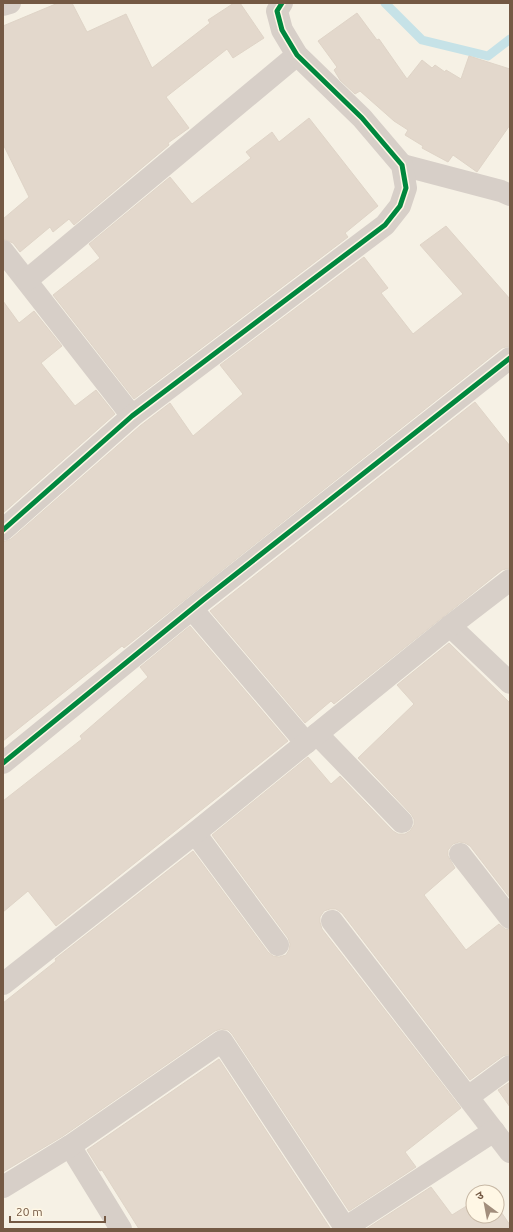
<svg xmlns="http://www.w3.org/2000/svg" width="513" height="1232" viewBox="0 0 513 1232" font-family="Ubuntu,'Noto Sans Devanagari',sans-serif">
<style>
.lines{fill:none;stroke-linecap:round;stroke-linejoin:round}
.stream{stroke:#c6e2e7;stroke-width:9}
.building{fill:#e3d8cc;stroke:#dfd4c7}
.minor{stroke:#d7cfc8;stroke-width:22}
.cycleway-casing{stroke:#fff7e5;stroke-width:8}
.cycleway{stroke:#00873e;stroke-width:5}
</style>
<rect width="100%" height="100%" fill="#f6f1e5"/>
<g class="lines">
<polyline class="stream" points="385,3 422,40 488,56 510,39"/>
</g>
<g class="building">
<polygon points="58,3 72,3 87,32 126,14 152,68 210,23 208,20 234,3 240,3 264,38 233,58 227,49 166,97 189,128 168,143 169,145 74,225 69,219 53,232 50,227 20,252 13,243 3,239 3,219 29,197 3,144 3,26"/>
<polygon points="357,13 377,40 379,39 407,79 422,60 432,68 435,65 445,72 446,70 461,79 469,56 510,69 510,125 477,172 453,155 448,162 422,148 423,146 405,135 408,130 394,121 360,91 355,94 340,80 334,70 337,67 318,41"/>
<polygon points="309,118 378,206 345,233 348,237 134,399 53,295 100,258 89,244 170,177 192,204 251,158 246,152 272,132 279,142"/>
<polygon points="446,226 510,299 510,346 502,348 124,648 122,646 3,741 3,542 11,539 140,426 170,403 193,436 243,394 220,365 364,257 388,288 381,293 413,334 463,294 420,245"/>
<polygon points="3,301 19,323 34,311 62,346 41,363 75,406 96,390 115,414 3,513"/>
<polygon points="475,402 510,446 510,568 502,570 334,704 331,701 305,723 210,611"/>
<polygon points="190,626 288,741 56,926 28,891 3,912 3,801 82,739 80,736 148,677 140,667"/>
<polygon points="449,643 510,703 510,898 470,846 465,843 459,842 453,844 448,850 448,856 455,868 424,895 466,950 499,924 505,929 510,930 510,1054 503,1056 470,1080 342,913 336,909 330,909 324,911 320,917 320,922 322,929 461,1108 405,1152 416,1167 349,1211 232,1034 228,1030 221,1029 215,1031 63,1136 3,1172 3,1003 56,961 55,959 193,851 268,952 273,956 279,957 286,955 289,950 290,944 288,938 212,835 308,757 331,784 340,776 393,831 398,834 405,834 410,831 414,825 414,819 411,814 358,758 414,704 397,685"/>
<polygon points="219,1059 330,1228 329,1229 139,1229 102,1170 100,1171 87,1150"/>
<polygon points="510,1082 510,1107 498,1090"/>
<polygon points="431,1187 452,1215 473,1202 473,1216 497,1216 497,1206 510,1225 510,1229 366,1229"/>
</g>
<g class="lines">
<g class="minor">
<polyline points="3,5 10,3"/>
<polyline points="402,165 501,191 510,195"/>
<polyline points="3,251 132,416"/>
<polyline points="27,280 297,55"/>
<polyline points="3,530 132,416 385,225 400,206 406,188 402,165 362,118 297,55 282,30 277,11 282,3"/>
<polyline points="192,609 306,743"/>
<polyline points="450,626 510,683"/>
<polyline points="317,734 402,822"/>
<polyline points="3,763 203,600 510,358"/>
<polyline points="195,833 278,945"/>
<polyline points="460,854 510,918"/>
<polyline points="332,921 510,1152"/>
<polyline points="3,984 195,833 450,626 510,580"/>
<polyline points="468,1097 510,1066"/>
<polyline points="70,1146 121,1229"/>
<polyline points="3,1187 70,1146 222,1041 346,1229"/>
<polyline points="345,1228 494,1131"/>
</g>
<defs>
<g id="cycleway">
<polyline points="3,530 132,416 385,225 400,206 406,188 402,165 362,118 297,55 282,30 277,11 282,3"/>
<polyline points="3,763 203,600 510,358"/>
</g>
</defs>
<use href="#cycleway" class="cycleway-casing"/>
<use href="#cycleway" class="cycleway"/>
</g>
<rect width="513" height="1232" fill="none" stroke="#745944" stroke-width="8"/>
<g transform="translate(485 1204) rotate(328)"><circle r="19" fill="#fff7e5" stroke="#c7b8a5"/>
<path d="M0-3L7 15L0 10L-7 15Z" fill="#a28e7c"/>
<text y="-6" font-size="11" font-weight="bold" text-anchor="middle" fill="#745944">उ</text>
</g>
<path d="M10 1216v6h95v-6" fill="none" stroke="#745944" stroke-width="2"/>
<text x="16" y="1216" font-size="12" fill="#745944" stroke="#fff7e5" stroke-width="3" paint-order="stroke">20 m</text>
</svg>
